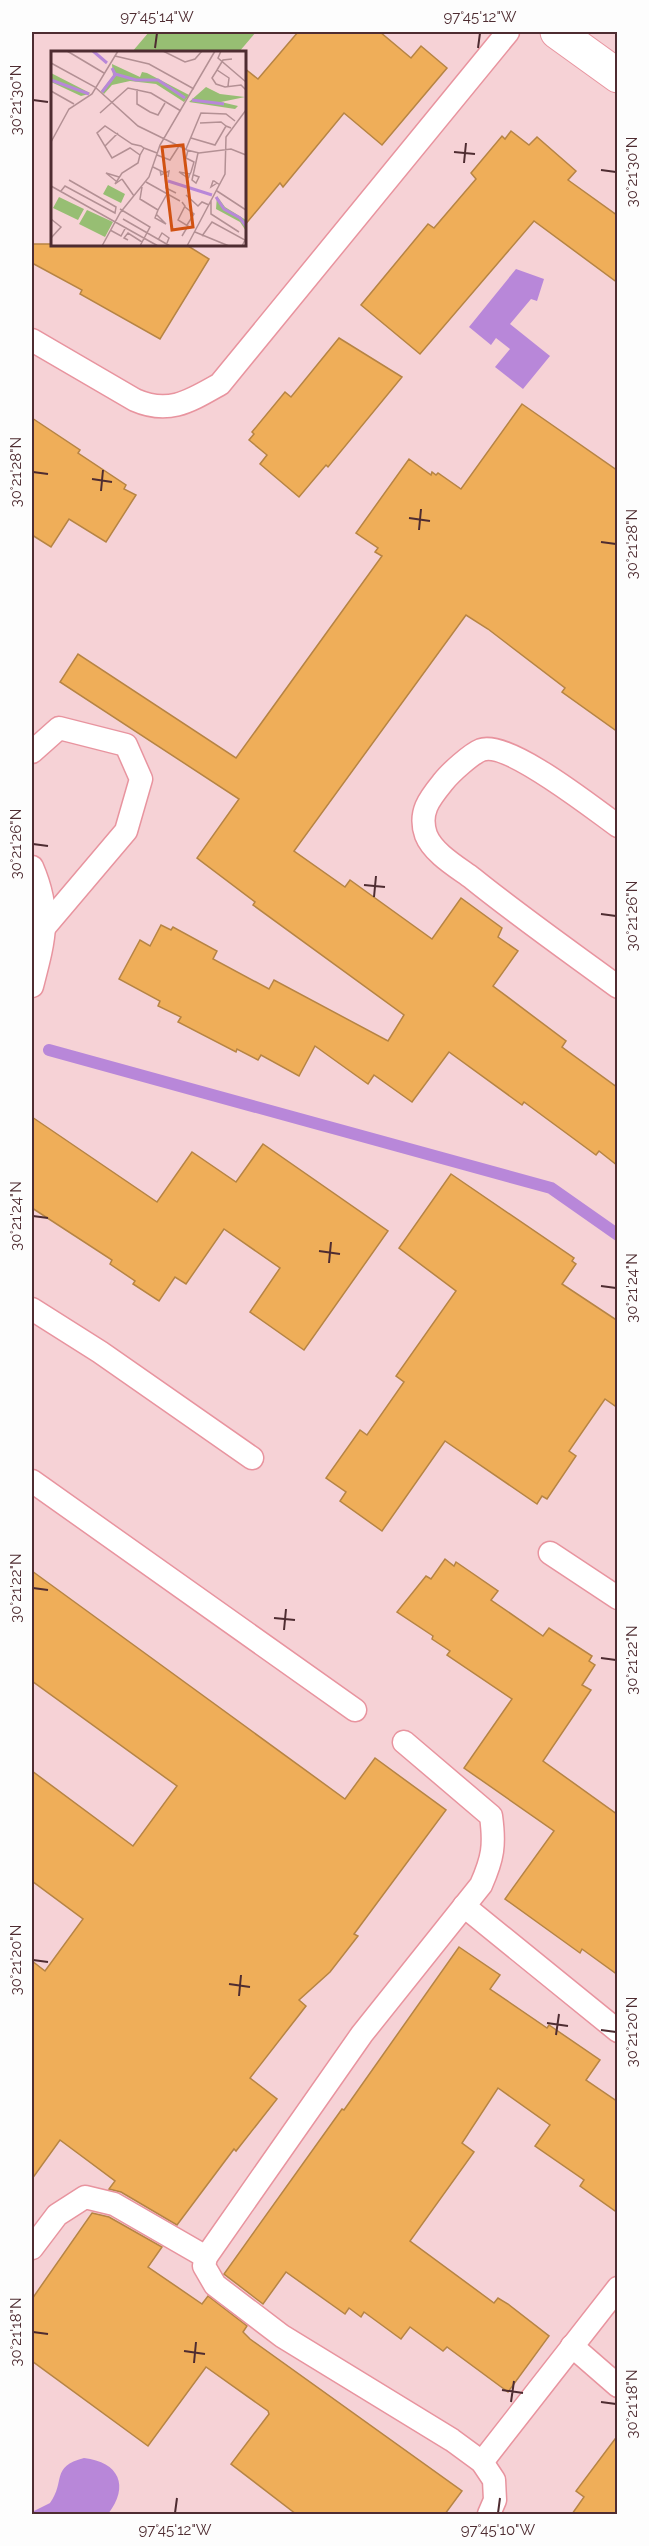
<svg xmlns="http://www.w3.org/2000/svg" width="649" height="2546" viewBox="0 0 649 2546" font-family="Raleway,sans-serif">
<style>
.green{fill:#97be73}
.water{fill:#b887d9}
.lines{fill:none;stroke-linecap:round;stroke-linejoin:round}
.stream{stroke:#b887d9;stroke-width:12}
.building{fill:#efae59;stroke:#b68444;stroke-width:1.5}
.service-casing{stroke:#e8949f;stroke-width:25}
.tertiary-casing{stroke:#e8949f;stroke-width:35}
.service{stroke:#fff;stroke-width:22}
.tertiary{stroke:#fff;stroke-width:33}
.ticks{fill:none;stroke:#4e2c31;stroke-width:2}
.inset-river{fill:none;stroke:#b887d9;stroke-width:3}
.inset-road{fill:none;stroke:#b39094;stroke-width:1.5}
.view{fill:#d15212;fill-opacity:0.15;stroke:#d15212;stroke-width:3}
.inset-edge{fill:none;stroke:#4e2c31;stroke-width:3}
.neatline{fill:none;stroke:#4e2c31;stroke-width:2}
.ticks-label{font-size:15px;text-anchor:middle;fill:#4e2c31}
</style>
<rect width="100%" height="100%" fill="#f6d2d6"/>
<polygon class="green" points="149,32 256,32 239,52 132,52"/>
<g class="water">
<polygon points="516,269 544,279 537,301 531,299 510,324 550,356 523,389 495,367 510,349 496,338 491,345 469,327"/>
<path d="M84 2458C119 2462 130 2486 108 2514H32V2512L50 2503C66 2481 50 2467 84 2458Z"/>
</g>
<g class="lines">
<polyline class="stream" points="49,1050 551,1188 618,1235"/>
</g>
<g class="building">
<polygon points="298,32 380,32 411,58 421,46 447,68 382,145 344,113 283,187 280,183 244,226 244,68 258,79"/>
<polygon points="511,131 529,145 537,137 576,171 568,180 618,216 618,283 534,221 420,354 361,305 428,224 434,228 476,179 471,173 502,136 505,139"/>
<polygon points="32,244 185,244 209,259 160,339 80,294 82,290 32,263"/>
<polygon points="339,338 402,377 328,467 326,465 299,497 260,464 267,455 249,440 254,434 252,432 285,392 291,397"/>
<polygon points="522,404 618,471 618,732 562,692 565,688 488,629 466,615 294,851 345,887 350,880 432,939 461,898 502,928 498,937 518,951 493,986 566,1041 562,1047 618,1088 618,1166 599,1151 596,1155 524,1102 522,1105 449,1052 412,1102 374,1075 368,1084 315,1046 299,1076 261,1055 258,1060 237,1049 236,1052 178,1022 181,1017 158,1006 160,1001 119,979 140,940 150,946 161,925 171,930 173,927 217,951 213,959 269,989 274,980 388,1041 404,1015 253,905 255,902 197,858 239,799 60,682 78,654 236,758 382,556 375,552 378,548 356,533 409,459 431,475 432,472 436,475 438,473 461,489"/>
<polygon points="32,418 80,450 78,453 126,485 124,489 136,495 106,542 69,519 51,547 32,535"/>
<polygon points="32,1117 157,1202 192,1152 236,1182 263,1144 388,1231 304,1350 250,1312 280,1268 224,1229 186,1284 175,1277 159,1301 133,1284 135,1281 110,1264 112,1260 32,1208"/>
<polygon points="451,1174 574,1258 572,1261 576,1264 562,1284 618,1321 618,1408 605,1399 569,1451 576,1456 547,1499 542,1496 537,1504 445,1441 382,1531 340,1501 346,1492 326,1478 360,1430 367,1435 404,1382 396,1376 456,1291 399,1248"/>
<polygon points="445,1559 454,1566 456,1562 498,1591 491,1600 543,1636 549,1628 592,1656 589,1661 595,1665 582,1685 591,1690 543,1761 618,1815 618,1975 582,1949 580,1953 505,1899 554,1831 464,1768 512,1699 447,1655 450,1651 432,1639 433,1636 397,1612 426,1576 431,1579"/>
<polygon points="32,1571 345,1799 375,1758 446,1810 354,1934 358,1936 330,1972 299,2000 306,2006 250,2078 277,2099 236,2151 234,2149 177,2225 121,2192 109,2189 115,2181 60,2140 32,2179 32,1961 45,1971 83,1919 32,1881 32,1771 133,1846 177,1786 32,1681"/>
<polygon points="459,1947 500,1975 490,1989 547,2028 549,2025 600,2060 586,2080 618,2102 618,2213 580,2186 584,2180 535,2146 550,2125 498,2088 462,2143 474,2152 410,2241 494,2303 498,2298 508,2304 549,2336 508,2392 447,2347 443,2351 410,2327 401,2339 364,2312 361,2317 349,2308 345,2314 286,2272 263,2304 224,2274 342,2109 344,2110"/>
<polygon points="92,2213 109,2217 162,2247 148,2267 202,2304 208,2296 247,2326 243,2332 250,2339 462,2491 445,2514 296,2514 231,2464 269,2414 268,2411 206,2367 148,2446 32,2361 32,2299"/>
<polygon points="618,2435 618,2514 572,2514 584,2497 576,2491"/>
</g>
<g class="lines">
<defs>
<g id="service">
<path d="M32 340 135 400C169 415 190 401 220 384L508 32"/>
<polyline points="32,752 59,728 126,745 141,779 126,831 43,929"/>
<path d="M618 826C594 809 508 740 481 750 471 754 450 773 443 782 430 798 418 812 426 835 433 853 457 867 472 878 519 916 569 951 618 987"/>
<path d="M32 867C52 913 44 940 32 986"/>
<polyline points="32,1309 100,1352 252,1458"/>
<polyline points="32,1481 355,1710"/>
<polyline points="550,1553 618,1598"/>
<path d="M404 1742 491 1816C495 1845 493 1858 481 1885L362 2034 206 2257 204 2266 215 2285 282 2336 452 2440 482 2462 494 2480 495 2500 489 2514"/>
<polyline points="464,1906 618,2031"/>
<polyline points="32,2248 57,2215 85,2197 114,2204 206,2257"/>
<polyline points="572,2346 618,2386"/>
<polyline points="482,2462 618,2288"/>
</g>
<polyline id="tertiary" points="557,32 618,76"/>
</defs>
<use href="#service" class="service-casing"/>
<use href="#tertiary" class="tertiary-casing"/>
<use href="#service" class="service"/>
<use href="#tertiary" class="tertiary"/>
</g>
<path class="ticks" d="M155 48 157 33M478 48 480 33M33 100 48 102M454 152 475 154M464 163 466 143M601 170 616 172M33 472 48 474M92 479 112 482M101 491 103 470M409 518 430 521M419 530 421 509M601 542 616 544M33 844 48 846M364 885 385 887M374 897 376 876M601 914 616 916M33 1216 48 1218M319 1251 340 1254M329 1263 331 1242M601 1286 616 1288M33 1588 48 1590M274 1618 295 1620M284 1630 286 1609M601 1658 616 1660M33 1960 48 1962M229 1984 250 1987M239 1996 241 1975M547 2023 568 2026M601 2030 616 2032M556 2035 559 2014M33 2332 48 2334M184 2351 205 2354M194 2363 196 2342M502 2390 523 2393M511 2402 514 2381M601 2402 616 2404M175 2513 177 2498M498 2513 500 2498"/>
<g transform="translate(51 51)">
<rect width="195" height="195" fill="#f6d2d6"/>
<path d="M61 13 89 26 91 21 96 22 138 44 133 51 105 33 79 30 61 34 53 43 50 40 62 25ZM0 22 39 42 38 43 30 45 0 31ZM155 36 169 43 194 46 170 51 187 55 184 58 138 51ZM57 134 74 143 70 152 52 143ZM166 145 174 156 195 169V180L189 171 165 158ZM8 146 33 158 27 169 2 157ZM36 159 62 171 54 186 28 173Z" fill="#97be73"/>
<path class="inset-river" d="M42 0 56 12M61 17 64 23 85 29H107L134 47M0 29 38 43M51 41 64 24M141 49 173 53M117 130 161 144M165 146 173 158 189 167 195 175"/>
<path class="inset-road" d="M16 0 53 22M112 0 134 11 144 8 151 0M170 0 167 7 195 31M64 5 98 13 143 38M0 12 44 36 87 75 136 99 148 102 180 98 195 104M166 19 172 9 181 8M177 35 178 27 166 19 161 27 165 33 174 36 190 34 195 39M86 38V53L99 61 107 64 114 52M0 40 23 53M49 62 77 37 100 42 130 60M149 72 170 71 175 75M140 87 164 94 175 75 180 77M0 91 18 58 41 43 67 0M54 95 67 82M93 97 89 104 79 97 61 107 46 82 54 75 81 93 90 95 93 97 106 102M135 98 150 62 175 63 184 70M137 99 135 107 143 111 140 121 138 125V126L137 127 128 121 139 123M106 104 119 109 128 95M102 116 114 122 115 137 125 142M109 119 110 124 118 120 117 126M143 124 148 126 145 132 141 129 147 102M71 128 64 133 71 122 87 112 89 104M71 128 83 145M65 130 55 122 68 126M95 131 129 150M166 132 160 136 162 130H163L169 134M0 135 107 195M91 136 89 148 107 159M10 140 14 135 64 162 65 156 18 129M166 140 195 159M135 144 147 155 151 151 158 154M160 150V163L188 181M131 151 134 155 127 169 137 175 131 185M134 156 143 163 136 174M69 158 99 176 89 195M105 163 115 173 104 167 107 159 116 143M0 168 10 176 0 187M72 168 119 195M59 179 70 185 75 176M144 181 178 195M151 185 161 171 194 189 191 195M77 189 73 187 77 182 91 191M107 189 111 182 118 187 116 192M51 195 69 162 98 126 109 94 164 0M136 195 174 123 175 86 195 59"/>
<path class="view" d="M132 94 142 176 121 179 111 96Z"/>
<rect width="195" height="195" class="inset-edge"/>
</g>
<rect width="649" height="2546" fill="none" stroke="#fdfdfd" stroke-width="66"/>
<rect x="33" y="33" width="583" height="2480" class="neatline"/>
<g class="ticks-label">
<text x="157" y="22">97°45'14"W</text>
<text x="480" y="22">97°45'12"W</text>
<text transform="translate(16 100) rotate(-90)" y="5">30°21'30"N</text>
<text transform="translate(632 172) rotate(-90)" y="5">30°21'30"N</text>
<text transform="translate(16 472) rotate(-90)" y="5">30°21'28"N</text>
<text transform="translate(632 544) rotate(-90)" y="5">30°21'28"N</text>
<text transform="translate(16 844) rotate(-90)" y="5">30°21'26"N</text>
<text transform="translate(632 916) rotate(-90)" y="5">30°21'26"N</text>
<text transform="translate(16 1216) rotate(-90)" y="5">30°21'24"N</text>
<text transform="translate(632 1288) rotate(-90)" y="5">30°21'24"N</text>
<text transform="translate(16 1588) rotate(-90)" y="5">30°21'22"N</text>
<text transform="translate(632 1660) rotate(-90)" y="5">30°21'22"N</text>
<text transform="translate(16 1960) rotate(-90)" y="5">30°21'20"N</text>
<text transform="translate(632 2032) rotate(-90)" y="5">30°21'20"N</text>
<text transform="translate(16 2332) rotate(-90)" y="5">30°21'18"N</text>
<text transform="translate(632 2404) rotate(-90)" y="5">30°21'18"N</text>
<text x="175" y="2535">97°45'12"W</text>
<text x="498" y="2535">97°45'10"W</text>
</g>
</svg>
